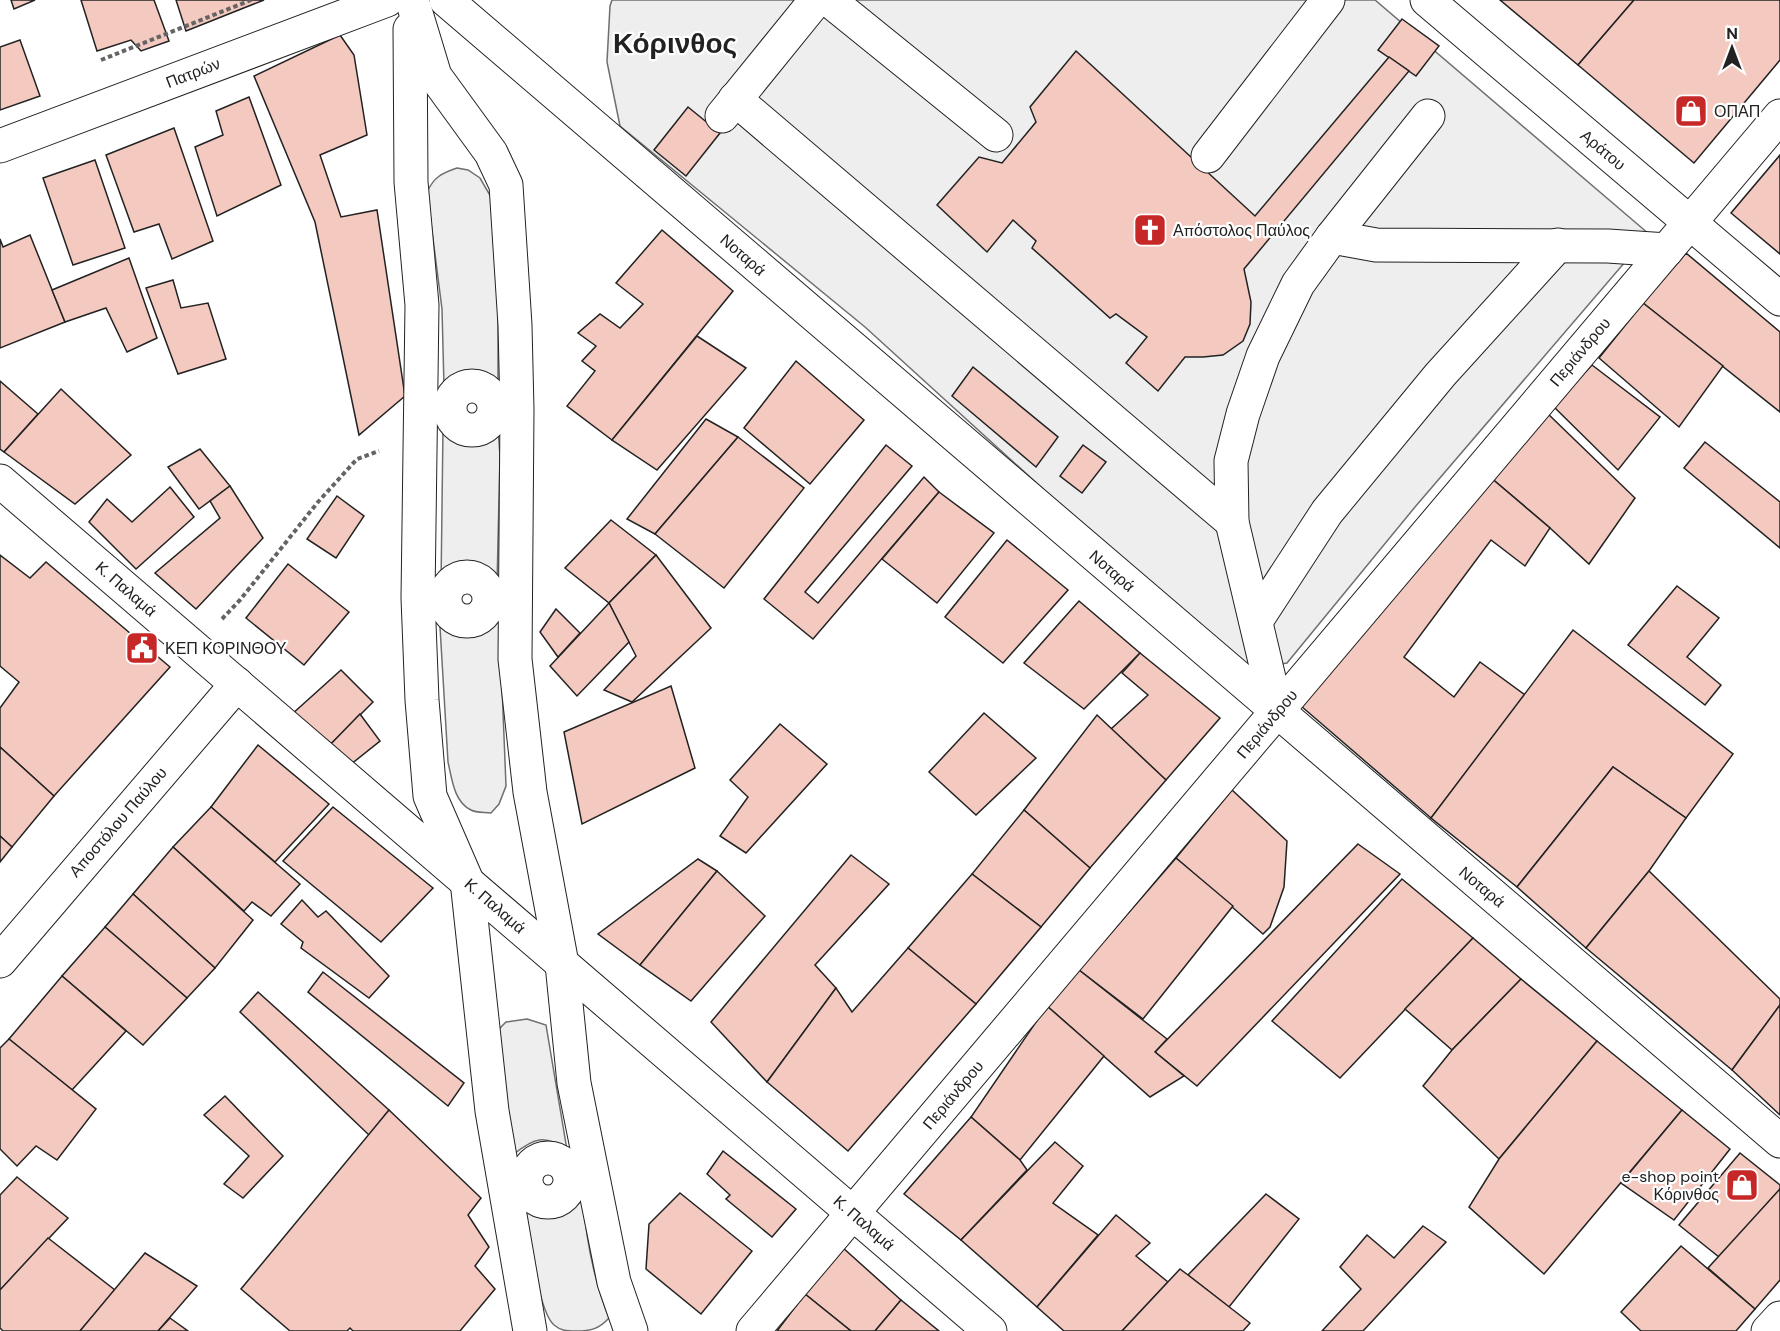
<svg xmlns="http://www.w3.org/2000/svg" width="1780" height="1331" viewBox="0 0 1780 1331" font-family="'DM Sans',sans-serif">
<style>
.green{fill:#eee;stroke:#6f6f6f;stroke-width:1.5}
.building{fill:#f3c9c0;stroke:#222;stroke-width:1.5}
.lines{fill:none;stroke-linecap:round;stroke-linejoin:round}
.street-casing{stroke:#222;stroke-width:35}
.secondary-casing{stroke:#222;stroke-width:35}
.primary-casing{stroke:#222;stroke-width:35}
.path{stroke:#646464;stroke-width:4;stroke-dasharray:4.5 3;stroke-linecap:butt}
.street{stroke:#fff;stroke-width:33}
.secondary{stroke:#fff;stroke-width:33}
.primary{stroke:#fff;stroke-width:33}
.labels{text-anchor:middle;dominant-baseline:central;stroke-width:4.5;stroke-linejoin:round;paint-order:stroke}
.street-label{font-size:16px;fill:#222;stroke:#fff}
.poi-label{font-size:16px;fill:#222;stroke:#fff;text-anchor:start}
.town-label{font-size:28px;font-weight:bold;fill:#222;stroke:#fff}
</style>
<rect width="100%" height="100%" fill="#fff"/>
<g class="green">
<polygon points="612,0 1375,0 1649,234 1415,507 1287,663 1242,670 865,327 620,126 607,62 610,6"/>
<path d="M457 168 468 170 480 178 491 197 498 299V383C476 371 465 372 444 387L442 309 427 192C434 177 442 173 457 168Z"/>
<path d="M443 428C465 446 476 444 498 428L500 456 497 584 479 569 464 564 449 569 441 586Z"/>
<path d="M439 610 456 624 472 628 499 612 506 786 499 804 491 813C485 812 476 813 471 810 454 802 452 779 448 762Z"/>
<path d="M527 1019 546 1025 567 1150C545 1134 534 1138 514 1154L496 1032 506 1022Z"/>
<path d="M583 1198C586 1240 593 1278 609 1318 599 1329 591 1331 576 1331 567 1331 561 1331 554 1325 538 1311 528 1232 524 1208L549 1214 567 1212Z"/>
</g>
<g class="building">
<polygon points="11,0 35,0 14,9"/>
<polygon points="81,0 154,0 169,41 141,51 131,40 97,51"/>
<polygon points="176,0 264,0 186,31"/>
<polygon points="1500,0 1634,0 1578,65"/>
<polygon points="1634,0 1780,0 1780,60 1694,163 1578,65"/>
<polygon points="1402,19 1439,46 1416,76 1378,50"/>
<polygon points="340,35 354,55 367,135 320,155 341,217 377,210 405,396 359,435 315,222 254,76"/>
<polygon points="20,40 40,96 0,110 0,47"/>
<polygon points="1076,51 1255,216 1389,57 1409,71 1244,269 1251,302 1250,324 1243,341 1223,355 1203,357 1185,357 1158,391 1126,363 1147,337 1116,314 1110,318 1032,248 1036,241 1013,220 987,252 937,205 979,157 1002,163 1036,122 1030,107"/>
<polygon points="249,97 281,185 217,216 195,147 223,135 216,111"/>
<polygon points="688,107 720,133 686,176 654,150"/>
<polygon points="174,128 213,241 172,259 159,224 134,232 106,155"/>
<polygon points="1780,155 1780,254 1731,213"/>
<polygon points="95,160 125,248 73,265 43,178"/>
<polygon points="662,230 733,291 612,440 567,406 595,371 582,361 596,346 578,333 600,314 620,328 643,304 616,283"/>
<polygon points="30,235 65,322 0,348 0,239 3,247"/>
<polygon points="1686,253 1780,332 1780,412 1643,303"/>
<polygon points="129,258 157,338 127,352 106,308 65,322 52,290"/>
<polygon points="173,280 181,308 208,303 226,359 178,374 146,288"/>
<polygon points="1643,303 1723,366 1679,427 1599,358"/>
<polygon points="697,336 746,368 657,470 612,440"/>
<polygon points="796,361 864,420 810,484 744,428"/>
<polygon points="1592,365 1660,417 1618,470 1553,406"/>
<polygon points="973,367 1058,437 1036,467 952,396"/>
<polygon points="0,381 38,414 4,452 0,449"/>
<polygon points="61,389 131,455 75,504 4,452"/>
<polygon points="1545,411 1635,498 1589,564 1550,528 1490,477"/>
<polygon points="706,419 738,437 655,534 627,519"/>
<polygon points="738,437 804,488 724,588 655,534"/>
<polygon points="1705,442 1780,502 1780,548 1684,468"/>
<polygon points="886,445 912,466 805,592 818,603 924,477 939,492 813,639 764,599"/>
<polygon points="1083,445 1106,462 1082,493 1060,476"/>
<polygon points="200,449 230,486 199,509 168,467"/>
<polygon points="1490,477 1550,528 1525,566 1491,540 1404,657 1454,697 1480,662 1525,695 1431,818 1301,706"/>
<polygon points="230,486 263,538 196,609 155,573 220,518 210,501"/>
<polygon points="170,487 194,517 136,569 89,522 107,499 132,522"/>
<polygon points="939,492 994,533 937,603 882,559"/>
<polygon points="337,496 364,516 336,558 307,539"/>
<polygon points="611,520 656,555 609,603 565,568"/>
<polygon points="1007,540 1068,590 1003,663 945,617"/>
<polygon points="0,555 30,578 46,562 170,667 54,796 0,747 0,708 19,682 0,666"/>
<polygon points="656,555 711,628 632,702 604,690 636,656 609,603"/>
<polygon points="288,564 349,612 304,665 246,618"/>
<polygon points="1677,586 1719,618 1687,657 1721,685 1705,705 1628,645"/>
<polygon points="1079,601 1140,653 1084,709 1024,663"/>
<polygon points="609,603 629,642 577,696 550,666"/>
<polygon points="556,609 580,633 558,657 540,632"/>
<polygon points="1573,630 1733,754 1686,818 1613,767 1517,887 1431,818"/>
<polygon points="1140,653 1220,718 1166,780 1111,729 1148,695 1122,673"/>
<polygon points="341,670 373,702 325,750 291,715"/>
<polygon points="671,686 695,768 582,824 564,732"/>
<polygon points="984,713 1036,758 976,815 929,772"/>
<polygon points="360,714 380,741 345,769 325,750"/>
<polygon points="1097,715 1166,780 1090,868 1024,810"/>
<polygon points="780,724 827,764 746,853 720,836 748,797 730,780"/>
<polygon points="258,745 329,804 275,862 211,807"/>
<polygon points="0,747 54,796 12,847 0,836"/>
<polygon points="1613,767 1686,818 1649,871 1586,948 1517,887"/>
<polygon points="1232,790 1287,841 1284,887 1270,927 1263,934 1176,858"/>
<polygon points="211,807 300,884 271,916 252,902 244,911 173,847"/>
<polygon points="333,807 433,888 381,942 283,861"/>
<polygon points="1024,810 1090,868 1041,927 972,874"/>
<polygon points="0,836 12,847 0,862"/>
<polygon points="1358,844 1400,874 1197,1086 1155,1052"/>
<polygon points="173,847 253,920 215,968 133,894"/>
<polygon points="851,855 889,884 815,965 836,988 767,1082 711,1022"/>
<polygon points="1176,858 1233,906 1143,1019 1079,970"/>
<polygon points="698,859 717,871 640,965 598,934"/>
<polygon points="717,871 765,916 691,1001 640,965"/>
<polygon points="1649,871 1780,999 1780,1005 1732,1070 1586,948"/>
<polygon points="972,874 1041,927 976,1004 908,948"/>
<polygon points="1402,879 1473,938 1340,1078 1272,1021"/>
<polygon points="133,894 215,968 187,998 105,927"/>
<polygon points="302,900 318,917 326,911 389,976 369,998 301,948 303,942 281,924"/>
<polygon points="105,927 187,998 143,1045 62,976"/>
<polygon points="1473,938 1521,979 1452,1050 1405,1009"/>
<polygon points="908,948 976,1004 848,1151 767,1082 836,988 852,1012"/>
<polygon points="1079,970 1167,1039 1155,1052 1184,1076 1150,1097 1047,1006"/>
<polygon points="323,972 464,1083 448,1106 308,992"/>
<polygon points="62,976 126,1031 72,1090 9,1039"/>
<polygon points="1521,979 1597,1041 1499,1159 1423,1086 1452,1050"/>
<polygon points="258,992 389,1110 369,1135 240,1012"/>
<polygon points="1780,1005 1780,1115 1732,1070"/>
<polygon points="1047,1006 1104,1056 1020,1160 971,1117"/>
<polygon points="9,1039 96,1109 57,1160 36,1146 17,1166 0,1149 0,1048"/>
<polygon points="1597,1041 1682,1110 1544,1274 1469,1207 1499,1159"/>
<polygon points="225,1096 283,1156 243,1198 224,1184 249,1156 204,1115"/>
<polygon points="389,1110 481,1198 468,1215 489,1247 475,1266 495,1289 460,1331 353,1331 350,1328 347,1331 290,1331 241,1289"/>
<polygon points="1682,1110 1730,1149 1674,1220 1621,1183"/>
<polygon points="971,1117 1020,1160 1027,1170 961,1240 904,1194"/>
<polygon points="1055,1142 1083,1166 1053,1203 1098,1235 1037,1307 961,1240"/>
<polygon points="723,1151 796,1209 772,1237 726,1199 730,1195 707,1174"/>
<polygon points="1740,1153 1780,1185 1780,1189 1719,1257 1679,1225"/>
<polygon points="17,1177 68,1218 0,1290 0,1195"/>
<polygon points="1780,1189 1780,1280 1755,1309 1708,1268"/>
<polygon points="680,1193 752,1251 701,1314 646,1269 649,1224"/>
<polygon points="1266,1194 1299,1219 1229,1307 1188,1275"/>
<polygon points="1116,1215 1150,1243 1136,1256 1168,1282 1122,1331 1064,1331 1037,1307"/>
<polygon points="1423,1226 1446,1242 1363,1331 1322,1331 1361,1289 1340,1267 1367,1235 1394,1258"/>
<polygon points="48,1238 115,1290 80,1331 3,1331 0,1328 0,1290"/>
<polygon points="1681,1246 1755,1309 1736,1331 1641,1331 1621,1312"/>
<polygon points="842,1247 901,1300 875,1331 851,1331 805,1294"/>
<polygon points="145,1253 197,1286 158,1331 80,1331"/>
<polygon points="1180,1269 1188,1275 1250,1323 1243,1331 1122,1331"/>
<polygon points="805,1294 851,1331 777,1331"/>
<polygon points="901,1300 939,1331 875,1331"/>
<polygon points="170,1318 188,1331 158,1331"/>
</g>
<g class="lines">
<defs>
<g id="street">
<polyline points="412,0 435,76 491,153 506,185 515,325 517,410 515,659 530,792 562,964 574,1083 614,1282 631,1331"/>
<polyline points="829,0 996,135"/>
<polyline points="410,29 411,182 422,305 418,598 422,700 430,796 467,881 492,1111 530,1331"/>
<polyline points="735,99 1232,522"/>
<polyline points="722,116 816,0"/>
<polyline points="1208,156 1328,0"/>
<polyline points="1332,237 1376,245 1608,246 1667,250"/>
<circle cx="472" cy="408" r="22"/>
<polyline points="0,481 990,1331"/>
<circle cx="467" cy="599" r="22"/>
<polyline points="1256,621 1327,512 1440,375 1558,245"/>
<polyline points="1277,712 1232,522 1231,461 1243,414 1263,356 1298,284 1332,237 1428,116"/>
<polyline points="0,961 237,684"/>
<circle cx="548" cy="1180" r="22"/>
<polyline points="753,1331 1780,116"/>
<polyline points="1768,1331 1780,1318"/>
</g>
<g id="secondary">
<polyline points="446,0 1780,1141"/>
<polyline points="1427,0 1780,299"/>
</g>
<polyline id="primary" points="0,146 387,0"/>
</defs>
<use href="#street" class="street-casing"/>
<use href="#secondary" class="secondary-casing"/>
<use href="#primary" class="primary-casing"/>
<g class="path">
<polyline points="101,60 251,0"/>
<polyline points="222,619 240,600 318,502 357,459 379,451"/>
</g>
<use href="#street" class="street"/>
<use href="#secondary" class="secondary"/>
<use href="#primary" class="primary"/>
</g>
<defs>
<symbol id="shop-square" viewBox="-11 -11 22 22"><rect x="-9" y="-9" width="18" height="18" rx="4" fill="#c62828" stroke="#fff"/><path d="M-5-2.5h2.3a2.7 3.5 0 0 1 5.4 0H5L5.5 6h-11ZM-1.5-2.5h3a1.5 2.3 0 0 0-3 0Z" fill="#fff"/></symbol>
<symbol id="church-square" viewBox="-11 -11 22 22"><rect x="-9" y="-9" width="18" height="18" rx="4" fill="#c62828" stroke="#fff"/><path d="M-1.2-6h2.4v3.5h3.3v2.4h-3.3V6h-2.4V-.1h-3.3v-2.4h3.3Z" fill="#fff"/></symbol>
<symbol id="civic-square" viewBox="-11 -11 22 22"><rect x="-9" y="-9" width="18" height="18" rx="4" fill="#c62828" stroke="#fff"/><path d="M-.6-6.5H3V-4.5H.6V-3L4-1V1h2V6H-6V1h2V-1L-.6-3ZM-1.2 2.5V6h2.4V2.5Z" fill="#fff"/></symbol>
</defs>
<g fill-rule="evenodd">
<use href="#shop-square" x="1672" y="92" width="38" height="38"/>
<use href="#church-square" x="1131" y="211" width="38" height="38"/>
<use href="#civic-square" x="123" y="629" width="38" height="38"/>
<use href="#shop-square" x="1723" y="1166" width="38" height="38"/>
</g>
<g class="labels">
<g class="street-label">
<text transform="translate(193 73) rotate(-21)">Πατρών</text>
<text transform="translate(1603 150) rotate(40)">Αράτου</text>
<text transform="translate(743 255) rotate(41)">Νοταρά</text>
<text transform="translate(1580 352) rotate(-50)">Περιάνδρου</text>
<text transform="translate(1112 571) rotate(41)">Νοταρά</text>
<text transform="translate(126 589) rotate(41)">Κ. Παλαμά</text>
<text transform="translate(1267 724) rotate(-50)">Περιάνδρου</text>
<text transform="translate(118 822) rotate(-49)">Αποστόλου Παύλου</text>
<text transform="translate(1482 887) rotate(40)">Νοταρά</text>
<text transform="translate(495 906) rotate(41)">Κ. Παλαμά</text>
<text transform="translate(953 1095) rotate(-50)">Περιάνδρου</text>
<text transform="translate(864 1223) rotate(41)">Κ. Παλαμά</text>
</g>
<g class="poi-label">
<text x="1714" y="111">ΟΠΑΠ</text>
<text x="1173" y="230">Απόστολος Παύλος</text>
<text x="165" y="648">ΚΕΠ ΚΟΡΙΝΘΟΥ</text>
<text x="1719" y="1176" text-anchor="end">e-shop point<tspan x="1719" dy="18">Κόρινθος</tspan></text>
</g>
<g class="town-label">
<text x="675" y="43">Κόρινθος</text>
</g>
</g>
<g transform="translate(1732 48)" stroke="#ffffff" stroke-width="4.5" paint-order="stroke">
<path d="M0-4.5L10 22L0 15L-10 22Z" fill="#222222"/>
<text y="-9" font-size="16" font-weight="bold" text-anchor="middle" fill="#222222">N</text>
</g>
</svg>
